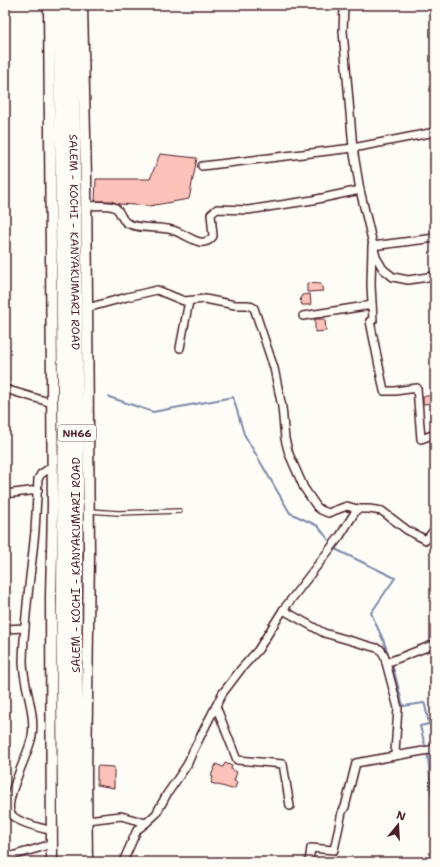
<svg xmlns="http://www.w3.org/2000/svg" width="440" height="867" viewBox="0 0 440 867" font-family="'Shantell Sans',sans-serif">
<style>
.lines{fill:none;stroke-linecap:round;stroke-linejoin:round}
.stream{stroke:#7c8aa8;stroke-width:2}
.building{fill:#fdc2b9;stroke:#4a1f2b}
.lane-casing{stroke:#4a1f2b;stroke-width:6}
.street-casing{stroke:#4a1f2b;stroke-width:10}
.secondary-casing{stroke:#4a1f2b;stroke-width:13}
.highway-casing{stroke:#4a1f2b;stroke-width:16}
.lane{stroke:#fdfcf7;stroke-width:3.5}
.street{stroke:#fdfcf7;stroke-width:7}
.secondary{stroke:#fdfcf7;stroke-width:10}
.highway{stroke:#fdfcf7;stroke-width:13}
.labels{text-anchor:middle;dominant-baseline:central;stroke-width:4;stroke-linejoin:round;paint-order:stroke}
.shield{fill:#fdfcf7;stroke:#806168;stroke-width:1}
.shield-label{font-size:10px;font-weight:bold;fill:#4a1f2b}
.street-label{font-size:11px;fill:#4a1f2b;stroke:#fdfcf7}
</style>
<rect width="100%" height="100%" fill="#fdfcf7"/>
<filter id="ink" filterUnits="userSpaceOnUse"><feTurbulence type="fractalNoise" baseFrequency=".025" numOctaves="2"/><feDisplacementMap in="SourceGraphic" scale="8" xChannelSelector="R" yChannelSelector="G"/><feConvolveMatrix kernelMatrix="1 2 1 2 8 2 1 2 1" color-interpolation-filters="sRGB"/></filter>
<g filter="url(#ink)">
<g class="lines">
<g class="stream">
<polyline points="109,397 153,412 233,397 244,434 290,513 318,526 331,543"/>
<polyline points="334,547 335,549 395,578 371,613 384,642 393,667 403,706 424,703 425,705 429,724 420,726 428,757 435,831"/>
</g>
</g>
<g class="building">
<polygon points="160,154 197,158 189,199 149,206 119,204 111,201 95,201 96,179 150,179"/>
<polygon points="307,283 321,284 323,291 307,292"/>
<polygon points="310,294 311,305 302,305 300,299 302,295"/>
<polygon points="315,319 325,319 326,331 315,332"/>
<polygon points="423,396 435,396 435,403 423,404"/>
<polygon points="225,763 232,766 231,769 237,772 234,781 237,782 235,788 232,789 211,783 213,777 211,776 216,764 223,767"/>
<polygon points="97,766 114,767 114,788 97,785"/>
</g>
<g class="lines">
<defs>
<polyline id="lane" points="90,511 118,513 180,511"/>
<g id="street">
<polyline points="344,5 343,31 353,148 360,190 376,257 383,269 393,277 408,280 435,276"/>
<polyline points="202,166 353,148 435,132"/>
<path d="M86 206C95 206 105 204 114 207 121 210 120 219 127 223 140 230 158 226 172 230 181 232 193 241 200 242 205 243 211 240 213 236L211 214 217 209 248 210 313 200 360 190"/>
<polyline points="435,238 372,246 371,285 373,320 370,321 384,391 395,391 417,388 421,439 435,434"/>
<polyline points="87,308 127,297 157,290 184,301 205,299 235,305 248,305 254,308 274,368 282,407 285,439 289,454 304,488 317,507 321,510 328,513 347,506 357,509 369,509 382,511 407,530 426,540 435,529"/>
<polyline points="303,316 372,305"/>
<polyline points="180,348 189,301"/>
<polyline points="5,389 52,403"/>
<polyline points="5,494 38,490"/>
<polyline points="283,610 324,633 380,649 384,655 398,708 395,752 400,755 435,749"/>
<polyline points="5,629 25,628"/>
<polyline points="386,663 435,644"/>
<polyline points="216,706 237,760 283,764 290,806"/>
<polyline points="87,820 121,816 146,823 156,814 167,794 187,765 193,751 222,694 241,669 258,650 283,610 340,536 357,509"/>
<path d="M52 831C42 828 17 823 11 814 3 800 30 752 32 736 36 711 23 686 23 661 24 617 31 574 35 531 36 514 37 497 38 479L41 474 53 466"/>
<polyline points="5,858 52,844"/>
<polyline points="123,862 137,830 146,823"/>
<polyline points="309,862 311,848 334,850 342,812 345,807 356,763 400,755"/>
</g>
<g id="secondary">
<polyline points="49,5 53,506 51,597 52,862"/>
<polyline points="82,5 86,178 89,554 86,775 87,862"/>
</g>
<g id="highway">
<polyline points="60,5 65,445 63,633 65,862"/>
<path id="s1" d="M72 5 77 445 75 633 77 862"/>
</g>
</defs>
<use href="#lane" class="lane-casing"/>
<use href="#street" class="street-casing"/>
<use href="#secondary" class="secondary-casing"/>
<use href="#highway" class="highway-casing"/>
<use href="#lane" class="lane"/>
<use href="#street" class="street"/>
<use href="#secondary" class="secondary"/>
<use href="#highway" class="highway"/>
</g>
</g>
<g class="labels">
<rect class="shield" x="58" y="425" width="38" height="16" rx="3"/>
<g class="shield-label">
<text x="77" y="433">NH66</text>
</g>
<g class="street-label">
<text stroke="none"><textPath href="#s1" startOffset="237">SALEM - KOCHI - KANYAKUMARI ROAD</textPath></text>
<text transform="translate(76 565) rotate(-90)">SALEM - KOCHI - KANYAKUMARI ROAD</text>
</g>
</g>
<rect width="440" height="867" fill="none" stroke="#fdfcf7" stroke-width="20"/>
<rect x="10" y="10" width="420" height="847" fill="none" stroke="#4a1f2b" stroke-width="1.5" filter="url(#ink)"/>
<g transform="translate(398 825) rotate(18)" stroke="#fdfcf7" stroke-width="3" paint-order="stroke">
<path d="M0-3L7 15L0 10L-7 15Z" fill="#4a1f2b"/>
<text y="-6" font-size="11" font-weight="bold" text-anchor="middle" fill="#4a1f2b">N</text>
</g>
</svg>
